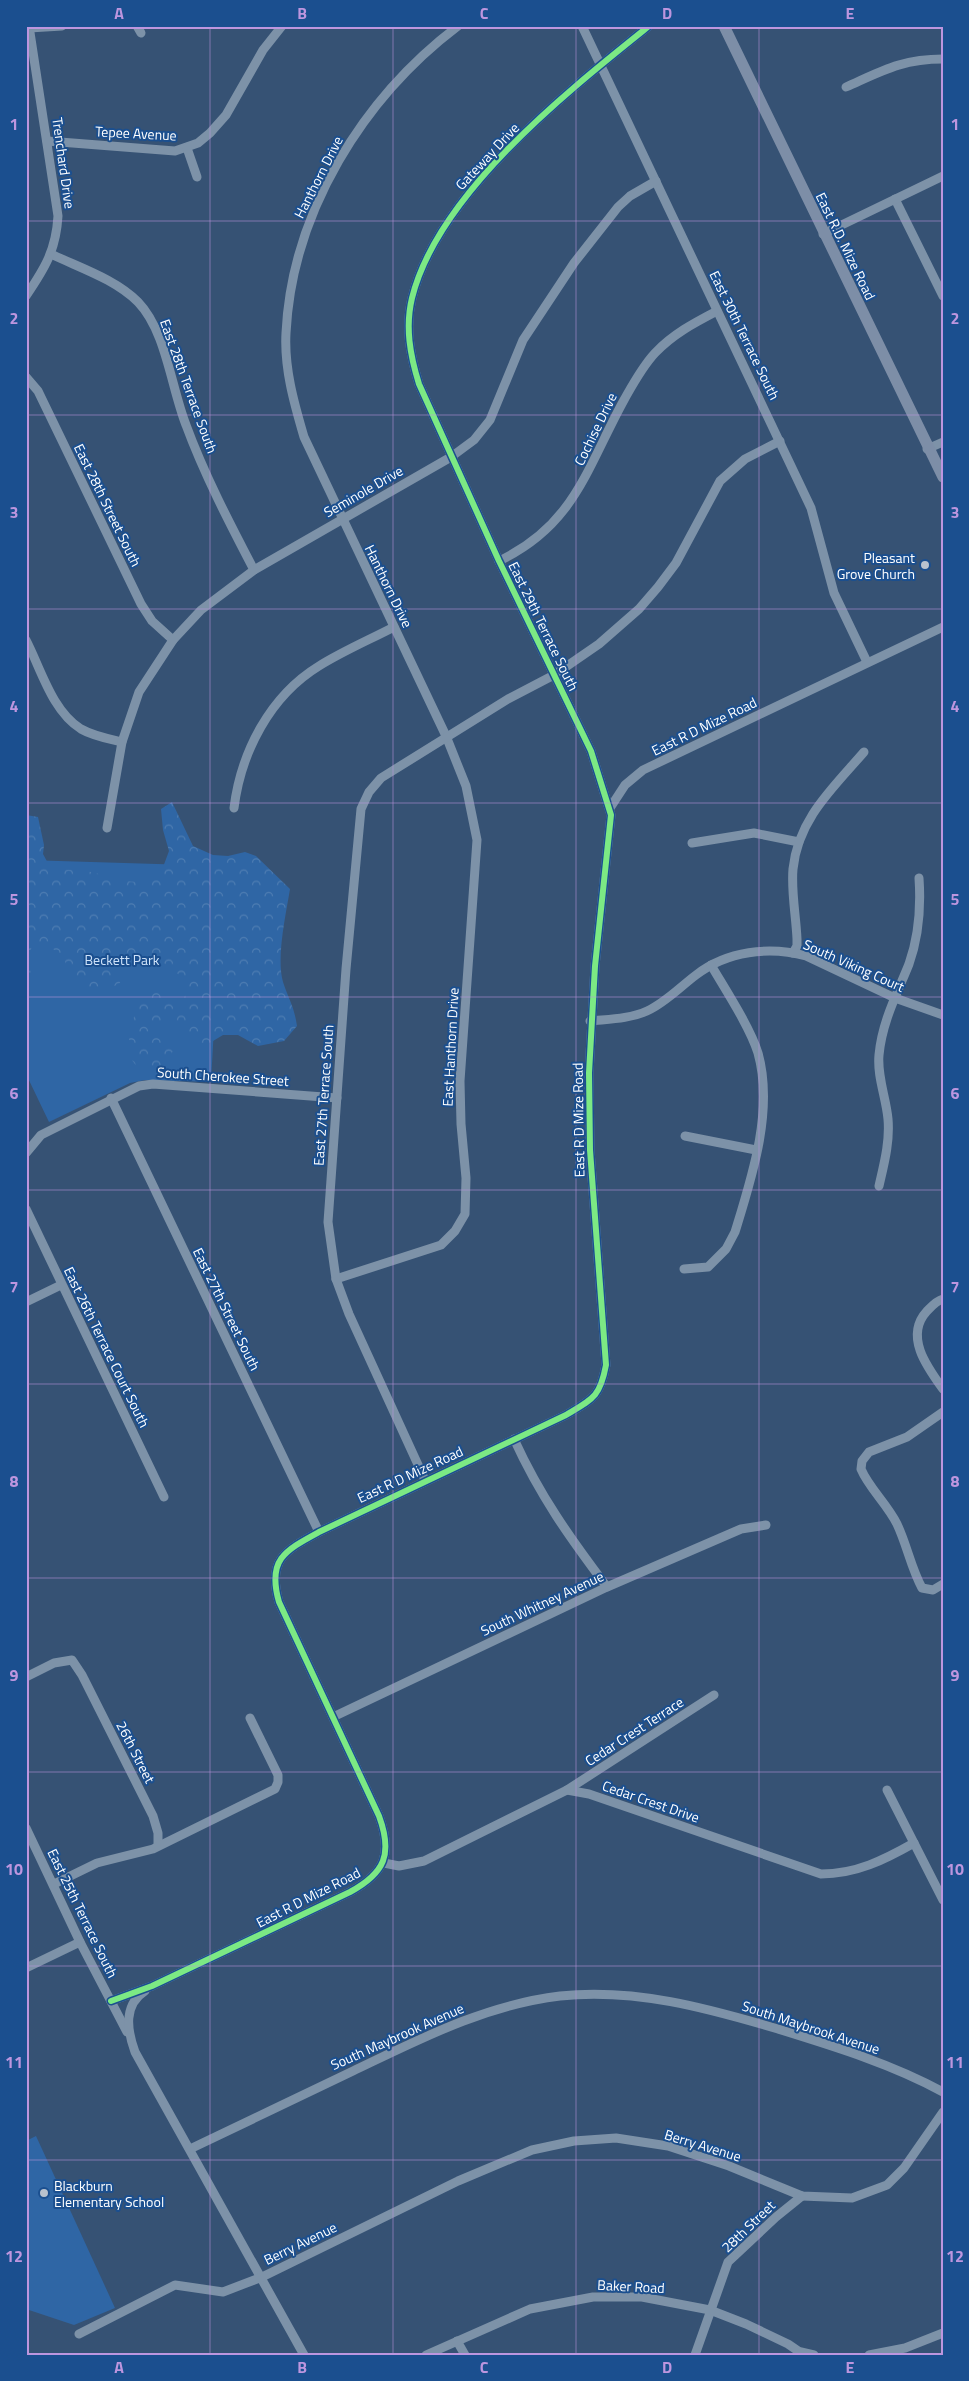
<svg xmlns="http://www.w3.org/2000/svg" width="969" height="2381" viewBox="0 0 969 2381" font-family="'Titillium Web',sans-serif">
<style>
.green{fill:#2f66a5}
.forest{fill:url(#forest-crowns)}
.lines{fill:none;stroke-linecap:round;stroke-linejoin:round}
.minor{stroke:#7d92a8;stroke-width:9}
.major{stroke:#7d8ea7;stroke-width:11}
.cycleway-casing{stroke:#1b4f8f;stroke-width:9}
.cycleway{stroke:#7ce984;stroke-width:6}
.grid{fill:none;stroke:#bd96df;stroke-width:1;stroke-opacity:0.55}
.poi-dot{fill:#b9c2ce;stroke:#1b4f8f;stroke-width:2}
.labels{text-anchor:middle;dominant-baseline:central;stroke-width:4;stroke-linejoin:round;paint-order:stroke}
.street-label{font-size:14px;fill:#fff;stroke:#1b4f8f}
.poi-label{font-size:14px;fill:#fff;stroke:#1b4f8f;text-anchor:end}
.park-label{font-size:14px;fill:#cfe3fa;stroke:#1b4f8f}
.neatline{fill:none;stroke:#bd96df;stroke-width:2}
.grid-label{font-size:16px;text-anchor:middle;font-weight:bold;fill:#bd96df}
</style>
<defs>
<pattern id="forest-crowns" width="20" height="18" patternUnits="userSpaceOnUse" patternTransform="scale(1.25)"><rect width="20" height="18" fill="#2f66a5"/><path d="M2 6a3 3 0 1 1 6 0M12 15a3 3 0 1 1 6 0" fill="none" stroke="#4e7db2"/></pattern>
</defs>
<rect width="100%" height="100%" fill="#365274"/>
<g class="green">
<polygon points="26,860 223,866 211,1082 145,1080 130,1083 49,1122 26,1074"/>
<polygon points="36,2136 115,2308 74,2325 26,2309 26,2141"/>
</g>
<path class="forest" d="M172 802 193 846 213 855 228 856 245 852 256 856 290 889C286 914 276 958 283 982 289 1000 294 1006 297 1026L284 1041 258 1046 238 1035H223L203 1047 186 1040 175 1023 163 1019 158 1029 170 1036 175 1048 164 1065 149 1071C146 1069 140 1068 137 1066 118 1050 137 1008 144 990L154 988 165 1000 178 1003 188 993 182 977 161 961 142 960 129 968 119 984 100 992 84 986 71 977 63 956 46 944 32 945 28 963 33 980 26 988V815L38 817 44 845 43 854 51 869C62 870 75 869 86 871 114 876 131 888 159 878L169 851 163 830 161 809Z"/>
<g class="lines">
<g class="minor">
<polyline points="137,26 141,33"/>
<polyline points="582,26 811,508 834,593 867,662"/>
<polyline points="29,28 62,26"/>
<path d="M846 87C882 71 902 59 943 59"/>
<polyline points="47,141 175,151 198,143 210,133 226,115 263,50 282,26"/>
<polyline points="187,148 197,177"/>
<polyline points="895,199 943,296"/>
<polyline points="823,234 943,176"/>
<path d="M51 254C80 268 115 279 138 302 166 331 171 387 186 425 204 474 230 524 254 570"/>
<path d="M26 296C45 268 56 250 58 216L29 26"/>
<polyline points="26,377 38,391 141,604 152,621 173,640"/>
<polyline points="927,449 943,442"/>
<path d="M499 561C575 525 587 467 624 400 633 384 642 367 655 353 673 334 694 323 717 311"/>
<path d="M26 640C41 669 52 711 81 729 93 736 109 739 122 742"/>
<path d="M234 808C241 752 270 696 319 666 343 651 369 640 394 627"/>
<polyline points="610,808 625,785 643,770 943,627"/>
<polyline points="107,828 122,742 139,692 173,640 201,610 254,570 451,457 474,440 490,420 523,340 574,263 618,207 630,196 656,181"/>
<polyline points="692,843 754,833 799,842"/>
<path d="M793 953 797 946V939C796 916 791 891 793 869 798 819 833 788 864 752"/>
<path d="M590 1021C609 1019 629 1019 647 1011 665 1003 680 987 696 975 727 951 769 946 806 956L895 998 943 1015"/>
<polyline points="111,1098 319,1532"/>
<polyline points="685,1136 756,1150"/>
<polyline points="26,1153 41,1135 139,1086 153,1084 337,1098"/>
<path d="M879 1186C884 1164 890 1142 888 1119 886 1097 877 1077 879 1055 882 1022 897 994 909 964 919 936 921 907 919 878"/>
<polyline points="26,1209 164,1497"/>
<path d="M684 1269 708 1267 726 1249 735 1232C752 1177 774 1110 758 1053 750 1027 725 989 711 965"/>
<path d="M336 1279 441 1245 455 1231 465 1214 466 1178 461 1124 460 1081 477 840 466 786 446 736 304 437C294 403 284 368 286 333 292 212 363 98 458 26"/>
<path d="M943 1299C936 1301 932 1306 927 1311 904 1336 927 1367 943 1389"/>
<polyline points="26,1302 61,1285"/>
<path d="M943 1412 907 1437 869 1452 862 1461 861 1469C869 1488 887 1504 897 1524 907 1545 911 1568 922 1588L933 1590 943 1584"/>
<path d="M514 1439C540 1496 570 1538 607 1587"/>
<polyline points="425,1480 349,1314 336,1279 328,1222 346,969 361,809 369,792 381,778 508,699 554,675 599,644 639,609 658,587 676,563 720,481 745,459 780,441"/>
<polyline points="26,1677 54,1663 72,1660 82,1675 153,1816 158,1833 158,1845"/>
<polyline points="333,1717 607,1587 741,1529 766,1525"/>
<path d="M567 1790 589 1794 821 1874C856 1874 884 1860 914 1843"/>
<polyline points="887,1790 943,1900"/>
<polyline points="26,1828 80,1942 127,2032"/>
<polyline points="384,1863 399,1866 424,1861 567,1790 714,1695"/>
<polyline points="54,1884 97,1863 153,1849 275,1789 278,1782 278,1775 250,1718"/>
<polyline points="26,1968 80,1942"/>
<path d="M145 1991C123 2005 127 2030 135 2052L304 2355"/>
<path d="M111 2001 152 1986 350 1892C385 1873 393 1854 379 1816L279 1602C267 1560 284 1551 319 1532L566 1415C593 1399 600 1397 606 1365L590 1150 589 1073 595 966 611 815 591 751 499 561 419 384C410 355 405 327 412 298 438 193 568 91 649 26"/>
<path d="M190 2149C244 2123 299 2097 353 2071 420 2039 485 2005 560 1996 635 1988 707 2008 778 2029 833 2046 892 2064 943 2092"/>
<polyline points="79,2334 175,2285 223,2292 262,2277 458,2181 532,2150 574,2141 616,2138 668,2146 729,2166 802,2196 852,2198 887,2185 904,2168 943,2112"/>
<polyline points="457,2341 465,2355"/>
<polyline points="801,2352 814,2355"/>
<polyline points="426,2355 530,2309 593,2297 642,2297 710,2310 746,2324 788,2344 804,2355"/>
<polyline points="695,2355 728,2262 776,2217 802,2196"/>
<polyline points="869,2355 905,2348 943,2333"/>
</g>
<polyline class="major" points="724,26 943,477"/>
<defs>
<path id="cycleway" d="M111 2001 152 1986 350 1892C385 1873 393 1854 379 1816L279 1602C267 1560 284 1551 319 1532L566 1415C593 1399 600 1397 606 1365L590 1150 589 1073 595 966 611 815 591 751 499 561 419 384C410 355 405 327 412 298 438 193 568 91 649 26"/>
</defs>
<use href="#cycleway" class="cycleway-casing"/>
<use href="#cycleway" class="cycleway"/>
</g>
<path class="grid" d="M210 26V2355M393 26V2355M576 26V2355M759 26V2355M26 221H943M26 415H943M26 609H943M26 803H943M26 997H943M26 1190H943M26 1384H943M26 1578H943M26 1772H943M26 1966H943M26 2160H943"/>
<g class="poi-dot">
<circle cx="925" cy="565" r="5"/>
<circle cx="44" cy="2193" r="5"/>
</g>
<g class="labels">
<g class="street-label">
<text transform="translate(136 133) rotate(3)">Tepee Avenue</text>
<text transform="translate(487 156) rotate(-47)">Gateway Drive</text>
<text transform="translate(64 163) rotate(82)">Trenchard Drive</text>
<text transform="translate(318 177) rotate(-63)">Hanthorn Drive</text>
<text transform="translate(846 246) rotate(64)">East R.D. Mize Road</text>
<text transform="translate(745 335) rotate(64)">East 30th Terrace South</text>
<text transform="translate(189 386) rotate(70)">East 28th Terrace South</text>
<text transform="translate(595 429) rotate(-64)">Cochise Drive</text>
<text transform="translate(363 491) rotate(-30)">Seminole Drive</text>
<text transform="translate(108 505) rotate(64)">East 28th Street South</text>
<text transform="translate(389 586) rotate(64)">Hanthorn Drive</text>
<text transform="translate(544 626) rotate(64)">East 29th Terrace South</text>
<text transform="translate(704 726) rotate(-26)">East R D Mize Road</text>
<text transform="translate(854 965) rotate(24)">South Viking Court</text>
<text transform="translate(450 1047) rotate(-87)">East Hanthorn Drive</text>
<text transform="translate(223 1076) rotate(4)">South Cherokee Street</text>
<text transform="translate(323 1095) rotate(-86)">East 27th Terrace South</text>
<text transform="translate(578 1120) rotate(-91)">East R D Mize Road</text>
<text transform="translate(227 1309) rotate(64)">East 27th Street South</text>
<text transform="translate(107 1347) rotate(64)">East 26th Terrace Court South</text>
<text transform="translate(410 1474) rotate(-25)">East R D Mize Road</text>
<text transform="translate(542 1603) rotate(-25)">South Whitney Avenue</text>
<text transform="translate(634 1731) rotate(-33)">Cedar Crest Terrace</text>
<text transform="translate(136 1752) rotate(63)">26th Street</text>
<text transform="translate(651 1801) rotate(19)">Cedar Crest Drive</text>
<text transform="translate(308 1897) rotate(-27)">East R D Mize Road</text>
<text transform="translate(83 1913) rotate(64)">East 25th Terrace South</text>
<text transform="translate(811 2027) rotate(18)">South Maybrook Avenue</text>
<text transform="translate(397 2036) rotate(-24)">South Maybrook Avenue</text>
<text transform="translate(703 2145) rotate(17)">Berry Avenue</text>
<text transform="translate(748 2226) rotate(-44)">28th Street</text>
<text transform="translate(300 2243) rotate(-26)">Berry Avenue</text>
<text transform="translate(631 2286) rotate(3)">Baker Road</text>
</g>
<g class="poi-label">
<text x="915" y="557">Pleasant<tspan x="915" dy="16">Grove Church</tspan></text>
<text x="54" y="2185" text-anchor="start">Blackburn<tspan x="54" dy="16">Elementary School</tspan></text>
</g>
<g class="park-label">
<text x="122" y="959">Beckett Park</text>
</g>
</g>
<rect width="969" height="2381" fill="none" stroke="#1b4f8f" stroke-width="55"/>
<rect x="28" y="28" width="914" height="2326" class="neatline"/>
<g class="grid-label">
<text x="119" y="19">A</text>
<text x="302" y="19">B</text>
<text x="484" y="19">C</text>
<text x="667" y="19">D</text>
<text x="850" y="19">E</text>
<text x="14" y="130">1</text>
<text x="955" y="130">1</text>
<text x="14" y="324">2</text>
<text x="955" y="324">2</text>
<text x="14" y="518">3</text>
<text x="955" y="518">3</text>
<text x="14" y="712">4</text>
<text x="955" y="712">4</text>
<text x="14" y="905">5</text>
<text x="955" y="905">5</text>
<text x="14" y="1099">6</text>
<text x="955" y="1099">6</text>
<text x="14" y="1293">7</text>
<text x="955" y="1293">7</text>
<text x="14" y="1487">8</text>
<text x="955" y="1487">8</text>
<text x="14" y="1681">9</text>
<text x="955" y="1681">9</text>
<text x="14" y="1875">10</text>
<text x="955" y="1875">10</text>
<text x="14" y="2068">11</text>
<text x="955" y="2068">11</text>
<text x="14" y="2262">12</text>
<text x="955" y="2262">12</text>
<text x="119" y="2373">A</text>
<text x="302" y="2373">B</text>
<text x="484" y="2373">C</text>
<text x="667" y="2373">D</text>
<text x="850" y="2373">E</text>
</g>
</svg>
